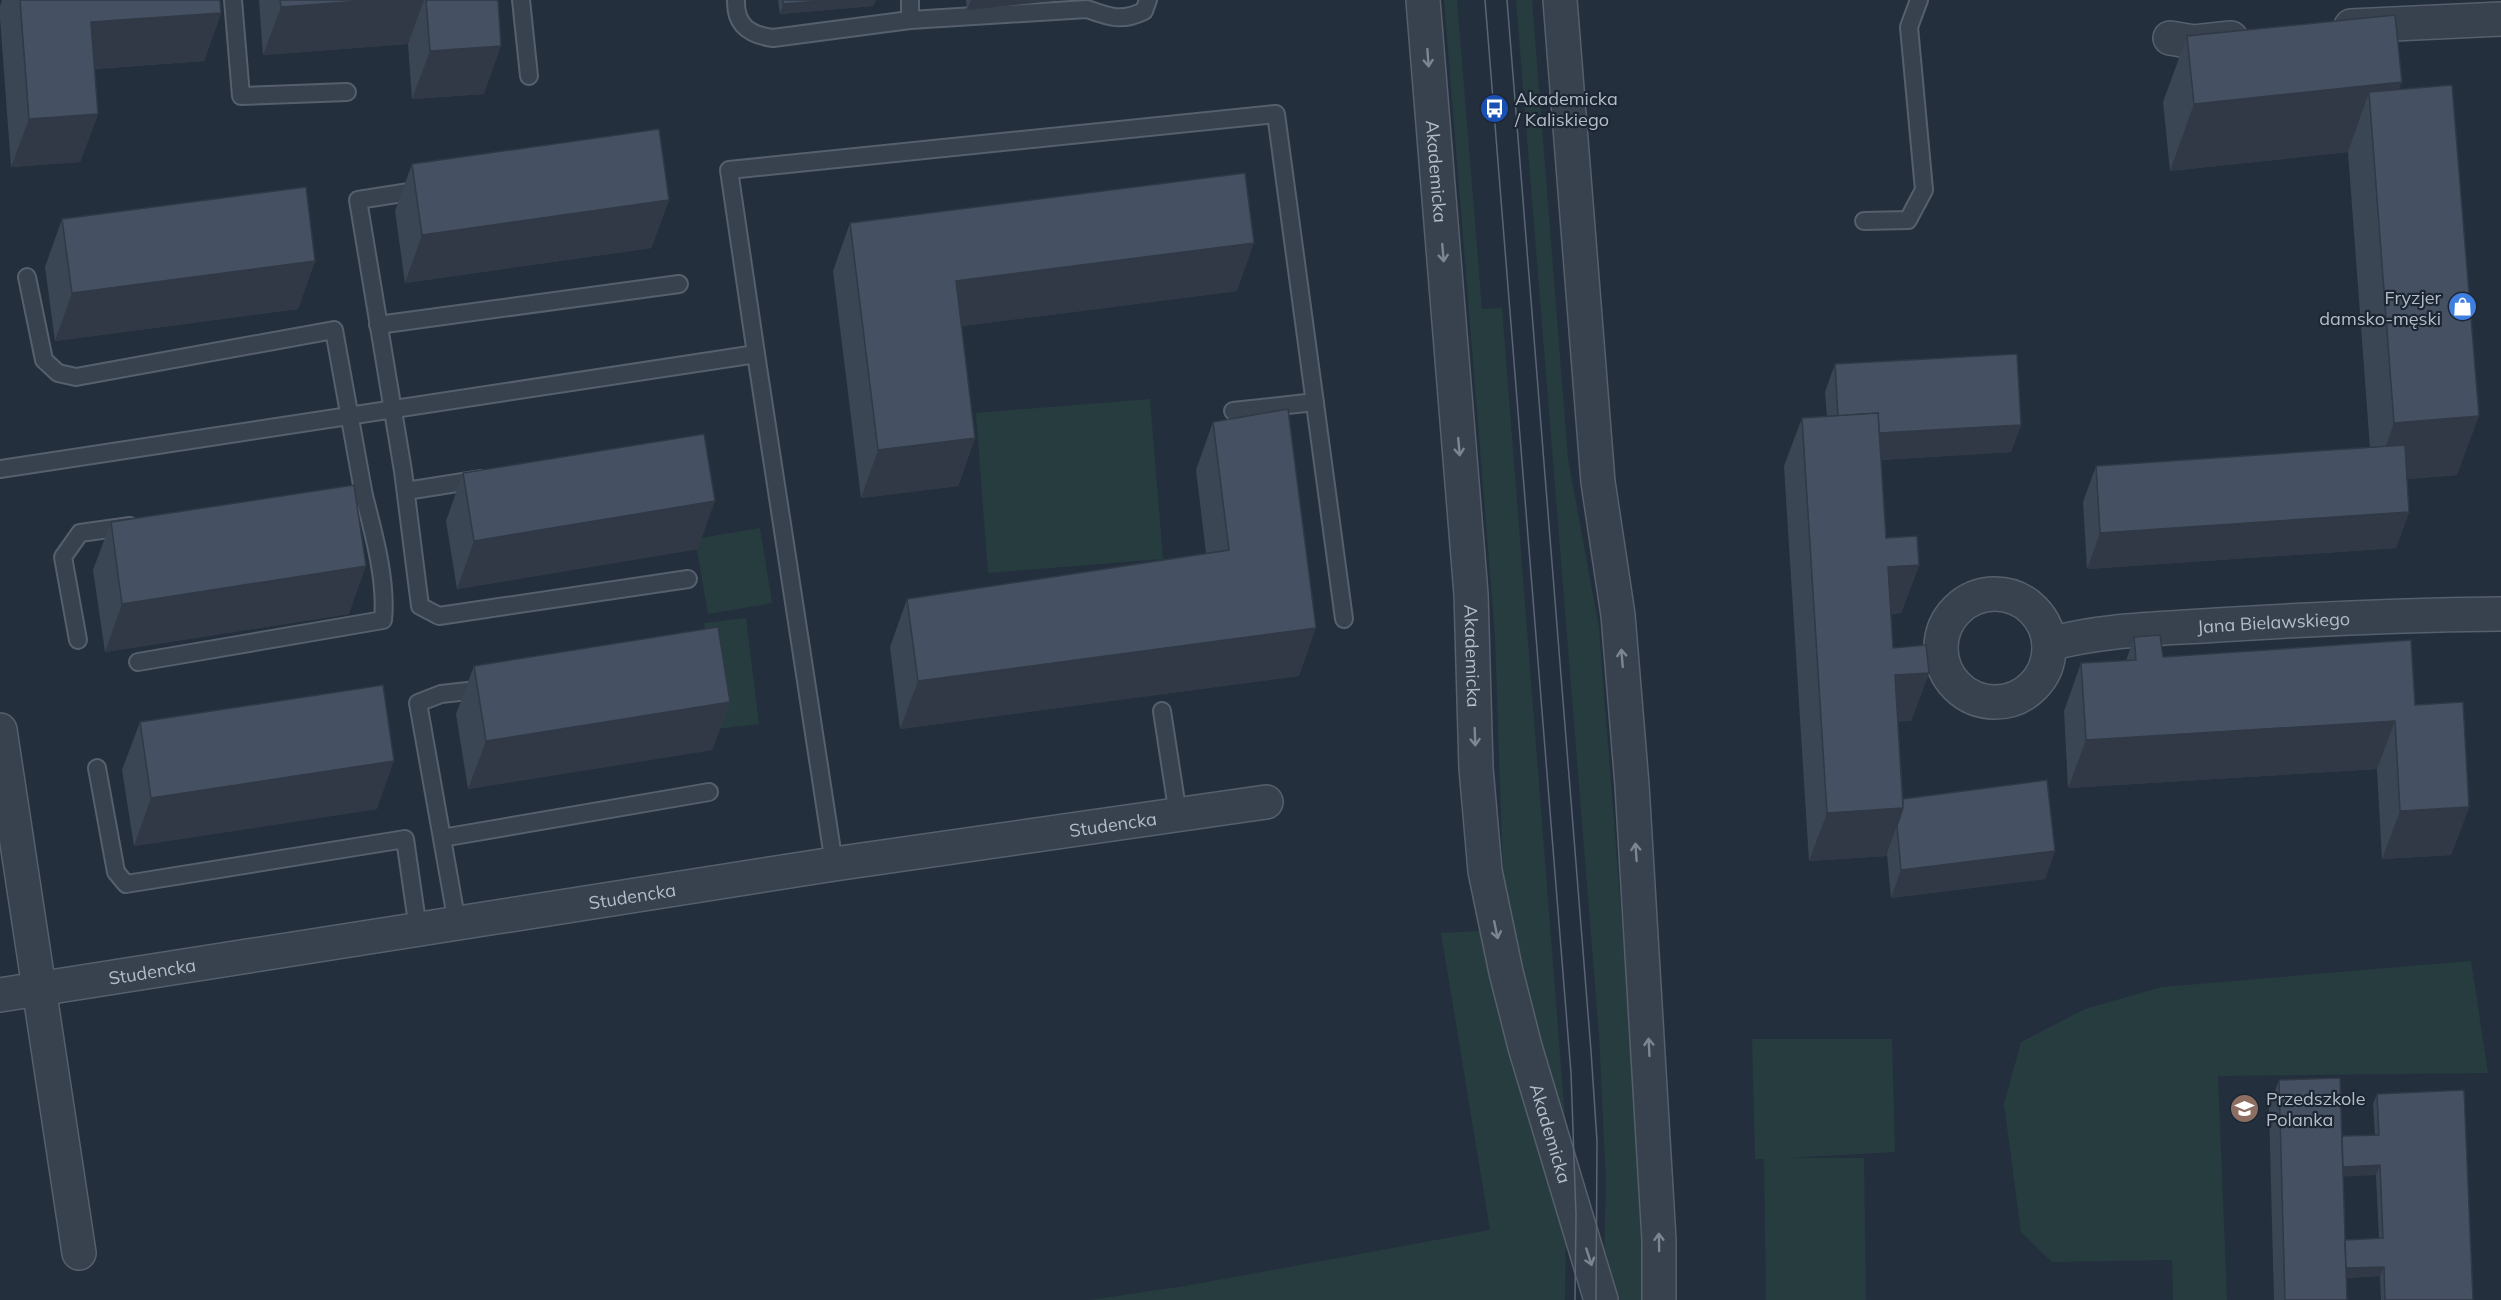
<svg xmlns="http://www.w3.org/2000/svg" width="2501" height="1300" viewBox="0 0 2501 1300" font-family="Mulish,sans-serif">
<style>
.green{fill:#263c3f}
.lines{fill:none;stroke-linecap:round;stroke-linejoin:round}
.service-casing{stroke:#565f6c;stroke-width:20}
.minor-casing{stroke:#565f6c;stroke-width:36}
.tertiary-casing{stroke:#565f6c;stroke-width:36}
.service{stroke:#38414e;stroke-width:16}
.minor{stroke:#38414e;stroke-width:33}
.tertiary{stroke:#38414e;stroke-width:33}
.tram{stroke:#5a6575;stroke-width:1.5}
.wall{fill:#3b4654;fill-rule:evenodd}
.shaded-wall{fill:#303945}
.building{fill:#455162;stroke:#303945;stroke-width:1.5}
.oneway{stroke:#7c8592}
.labels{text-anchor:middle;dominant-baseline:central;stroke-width:4.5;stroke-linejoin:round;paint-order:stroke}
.poi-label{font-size:18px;fill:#b4bcc9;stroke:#1d2633;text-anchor:start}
.street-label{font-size:18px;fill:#b4bcc9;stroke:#1d2633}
</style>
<rect width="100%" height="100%" fill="#242f3e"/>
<g class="green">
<polygon points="1444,0 1457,0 1482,309 1502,308 1566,1131 1531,1012 1503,876 1495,636"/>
<polygon points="1516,0 1532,0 1568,459 1599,628 1631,1040 1644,1300 1615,1300 1604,1258 1606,1181 1599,1035"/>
<polygon points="1150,399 1163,559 988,573 976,413"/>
<polygon points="760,528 772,603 708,614 695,539"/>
<polygon points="746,618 759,724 717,729 704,623"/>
<polygon points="1481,931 1566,1236 1565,1300 1090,1300 1185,1286 1490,1230 1441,933"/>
<polygon points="2471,961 2488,1073 2218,1076 2227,1300 2173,1300 2172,1260 2052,1262 2021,1232 2004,1104 2021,1042 2085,1009 2162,987"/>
<polygon points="1752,1039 1892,1039 1895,1152 1787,1158 1864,1158 1866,1300 1766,1300 1764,1159 1755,1159"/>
</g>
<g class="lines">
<defs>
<g id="service">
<polyline points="233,0 241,96 347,92"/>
<polyline points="521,0 529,76"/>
<path d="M736 0C735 26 750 35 773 38L910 20 1087 9C1109 17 1122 22 1144 11L1148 0"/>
<polyline points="910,0 910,20"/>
<polyline points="422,190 358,200 403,471 420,606 439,616 688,579"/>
<polyline points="1864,221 1908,220 1924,190 1909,27 1919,0"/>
<polyline points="27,277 44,360 58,373 76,377 334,330 364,496 334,500"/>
<polyline points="378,325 679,284"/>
<polyline points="756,354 834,864"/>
<polyline points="1233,411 1315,402"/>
<polyline points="0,469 756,354 729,170 1276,114 1344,619"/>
<polyline points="406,491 482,479"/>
<polyline points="78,640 63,557 80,533 130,526"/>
<path d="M138 662 383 620C387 582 374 534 364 496"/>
<polyline points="1162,711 1178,815"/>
<polyline points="97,768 116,872 126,884 405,839 418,929"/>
<polyline points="442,838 709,792"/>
<polyline points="457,923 418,703 441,694 486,689"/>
</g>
<g id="minor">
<polyline points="2351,26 2501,19"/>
<polyline points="2170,38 2194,42 2231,38"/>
<circle cx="1995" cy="648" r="54"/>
<path id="s1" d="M2049 644C2105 629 2160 629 2217 625 2312 619 2406 615 2501 614"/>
<polyline points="0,730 79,1253"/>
<path id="s2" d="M0 995 834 864 1266 802"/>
</g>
<g id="tertiary">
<path id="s3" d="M1423 0 1471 594 1476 768 1485 871 1506 972 1525 1047 1601 1300"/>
<polyline points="1560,0 1598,482 1618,615 1632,785 1659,1240 1659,1300"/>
</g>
</defs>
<use href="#service" class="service-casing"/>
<use href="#minor" class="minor-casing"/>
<use href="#tertiary" class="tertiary-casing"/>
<use href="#service" class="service"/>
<use href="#minor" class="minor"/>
<use href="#tertiary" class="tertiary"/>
<g class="tram">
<polyline points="1485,0 1571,1073 1576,1215 1575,1300"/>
<polyline points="1507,0 1591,1051 1597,1141 1596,1300"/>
</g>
</g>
<g class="wall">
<polygon points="2,0 220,0 221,13 204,61 95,69 98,114 80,162 11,167 0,18 0,6"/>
<polygon points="259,0 498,0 484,94 412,99 408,44 263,55"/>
<polygon points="778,0 876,0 873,6 780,14"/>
<polygon points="966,0 1061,0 967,10"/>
<polygon points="2187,36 2400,89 2457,475 2407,479 2409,512 2396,548 2087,569 2083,502 2096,466 2370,448 2348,152 2170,171 2163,102"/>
<polygon points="412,164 669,200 651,248 405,283 395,211"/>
<polygon points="62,219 315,261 298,309 55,341 45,267"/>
<polygon points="850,223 1237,291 962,326 975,438 958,486 861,498 833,271"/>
<polygon points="1835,364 2021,425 2011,452 1881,460 1886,538 1919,565 1901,613 1891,614 1893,648 1929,673 1911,721 1898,721 1903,799 2055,851 2045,879 1891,898 1887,854 1886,856 1809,861 1784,466 1802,418 1827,416 1825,392"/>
<polygon points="1213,422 1299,676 900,729 890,647 907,599 1206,553 1196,470"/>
<polygon points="463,473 698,549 457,589 446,521"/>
<polygon points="111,522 349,614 105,652 93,570"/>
<polygon points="2134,637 2163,657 2415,705 2469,807 2451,855 2382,859 2377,769 2068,788 2064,711 2081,663 2126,661"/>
<polygon points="474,666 730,702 712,750 468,789 456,714"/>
<polygon points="140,722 377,809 134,846 122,770"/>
<path d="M2279 1080 2342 1136 2375 1135 2373 1104 2377 1094 2473 1300H2381L2380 1276 2346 1278 2347 1300H2274L2269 1108ZM2376 1175 2379 1238 2345 1240 2343 1176Z"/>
</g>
<g class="shaded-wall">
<polygon points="374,0 424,0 408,44 263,55 281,7"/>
<polygon points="831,0 876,0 873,6 780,14 783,4"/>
<polygon points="971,0 1061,0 967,10"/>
<polygon points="221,13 204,61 74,70 91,22"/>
<polygon points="501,46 484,94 412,99 430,51"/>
<polygon points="2402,82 2378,149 2369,92 2348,152 2170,171 2194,104"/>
<polygon points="98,114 80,162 11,167 29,119"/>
<polygon points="669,200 651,248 405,283 422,235"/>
<polygon points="1254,243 1237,291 939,329 956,281"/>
<polygon points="315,261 298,309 55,341 72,293"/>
<polygon points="2479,416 2457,475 2373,482 2394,423"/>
<polygon points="2021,425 2011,452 1829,463 1839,435"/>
<polygon points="975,438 958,486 861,498 878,450"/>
<polygon points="715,501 698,549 457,589 474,541"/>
<polygon points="2409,512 2396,548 2087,569 2100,533"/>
<polygon points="1919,565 1901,613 1870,615 1888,567"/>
<polygon points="366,566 349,614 105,652 122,604"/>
<polygon points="1316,628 1299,676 900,729 918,681"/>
<polygon points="1929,673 1911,721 1877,723 1895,675"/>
<polygon points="730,702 712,750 468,789 486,741"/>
<polygon points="2395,721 2377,769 2068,788 2086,740"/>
<polygon points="394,761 377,809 134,846 151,798"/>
<polygon points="2469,807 2451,855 2382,859 2400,811"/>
<polygon points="1903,808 1886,856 1809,861 1827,813"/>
<polygon points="2055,851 2045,879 1891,898 1901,870"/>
<polygon points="2380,1165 2376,1175 2333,1177 2336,1167"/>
<polygon points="2384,1267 2380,1276 2336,1278 2339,1268"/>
</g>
<g class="building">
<polygon points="20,0 220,0 221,13 91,22 98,114 29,119"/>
<polygon points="280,0 374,0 281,7"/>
<polygon points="426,0 498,0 501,46 430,51"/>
<polygon points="783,0 831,0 783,4"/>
<polygon points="2395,15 2402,82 2194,104 2187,36"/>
<polygon points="2452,85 2479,416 2394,423 2369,92"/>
<polygon points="659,129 669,200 422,235 412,164"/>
<polygon points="1245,173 1254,243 956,281 975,438 878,450 850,223"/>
<polygon points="306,187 315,261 72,293 62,219"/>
<polygon points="2017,354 2021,425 1879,433 1878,413 1838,416 1835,364"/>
<polygon points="1288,409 1316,628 918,681 907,599 1229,550 1213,422"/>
<polygon points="1878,413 1886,538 1917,536 1919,565 1888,567 1893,648 1926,645 1929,673 1895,675 1903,808 1827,813 1802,418"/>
<polygon points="704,434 715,501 474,541 463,473"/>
<polygon points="2405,445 2409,512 2100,533 2096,466"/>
<polygon points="354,485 366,566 122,604 111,522"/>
<polygon points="718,627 730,702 486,741 474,666"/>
<polygon points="2160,635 2163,657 2411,640 2415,705 2463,702 2469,807 2400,811 2395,721 2086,740 2081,663 2136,660 2134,637"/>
<polygon points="383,685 394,761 151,798 140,722"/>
<polygon points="2047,780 2055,851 1901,870 1897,826 1903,808 1903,799"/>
<polygon points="2340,1078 2347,1300 2285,1300 2279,1080"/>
<polygon points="2464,1090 2473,1300 2385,1300 2384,1267 2346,1268 2345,1240 2383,1238 2380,1165 2343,1167 2342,1136 2379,1135 2377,1094"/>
</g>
<defs><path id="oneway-shaft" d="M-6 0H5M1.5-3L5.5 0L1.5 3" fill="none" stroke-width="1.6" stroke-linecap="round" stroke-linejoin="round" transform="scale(1.5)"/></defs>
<g class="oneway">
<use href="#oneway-shaft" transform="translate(1428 58) rotate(86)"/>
<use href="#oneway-shaft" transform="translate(1443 253) rotate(85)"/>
<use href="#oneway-shaft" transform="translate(1459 447) rotate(85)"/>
<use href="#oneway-shaft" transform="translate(1622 658) rotate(-95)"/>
<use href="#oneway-shaft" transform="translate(1475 737) rotate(88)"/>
<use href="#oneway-shaft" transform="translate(1636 852) rotate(-94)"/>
<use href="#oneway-shaft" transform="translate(1496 930) rotate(78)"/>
<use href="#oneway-shaft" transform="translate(1649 1047) rotate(-93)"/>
<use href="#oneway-shaft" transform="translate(1659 1242) rotate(-91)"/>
<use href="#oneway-shaft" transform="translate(1589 1257) rotate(72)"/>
</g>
<defs>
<symbol id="bus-disc" viewBox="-11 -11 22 22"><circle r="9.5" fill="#1a4fb4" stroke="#1d2633"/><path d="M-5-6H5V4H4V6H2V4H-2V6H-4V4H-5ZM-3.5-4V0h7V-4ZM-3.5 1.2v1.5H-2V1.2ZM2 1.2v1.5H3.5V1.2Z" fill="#fff"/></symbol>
<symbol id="shop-disc" viewBox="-11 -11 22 22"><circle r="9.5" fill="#3f7fe0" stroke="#1d2633"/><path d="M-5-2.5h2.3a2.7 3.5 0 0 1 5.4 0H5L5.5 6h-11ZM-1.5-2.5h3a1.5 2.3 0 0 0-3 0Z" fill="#fff"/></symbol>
<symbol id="school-disc" viewBox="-11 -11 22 22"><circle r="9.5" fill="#8d6e63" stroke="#1d2633"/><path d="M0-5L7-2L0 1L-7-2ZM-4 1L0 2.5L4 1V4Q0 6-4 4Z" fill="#fff"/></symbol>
</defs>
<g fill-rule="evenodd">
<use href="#bus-disc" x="1478" y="92" width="33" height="33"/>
<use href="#shop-disc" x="2446" y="290" width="33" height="33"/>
<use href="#school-disc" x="2228" y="1092" width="33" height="33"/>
</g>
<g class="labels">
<g class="poi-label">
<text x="1515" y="98">Akademicka<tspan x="1515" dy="21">/ Kaliskiego</tspan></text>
<text x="2441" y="297" text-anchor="end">Fryzjer<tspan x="2441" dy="21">damsko-męski</tspan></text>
<text x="2266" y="1098">Przedszkole<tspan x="2266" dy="21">Polanka</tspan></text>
</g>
<g class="street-label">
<text stroke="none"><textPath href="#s3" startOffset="172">Akademicka</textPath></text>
<text stroke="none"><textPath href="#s1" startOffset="226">Jana Bielawskiego</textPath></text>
<text stroke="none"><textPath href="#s3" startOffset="658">Akademicka</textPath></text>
<text stroke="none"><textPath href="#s2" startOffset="1126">Studencka</textPath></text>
<text stroke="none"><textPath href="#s2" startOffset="640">Studencka</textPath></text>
<text stroke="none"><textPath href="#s2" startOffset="154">Studencka</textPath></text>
<text stroke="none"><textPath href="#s3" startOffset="1144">Akademicka</textPath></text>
</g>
</g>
</svg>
